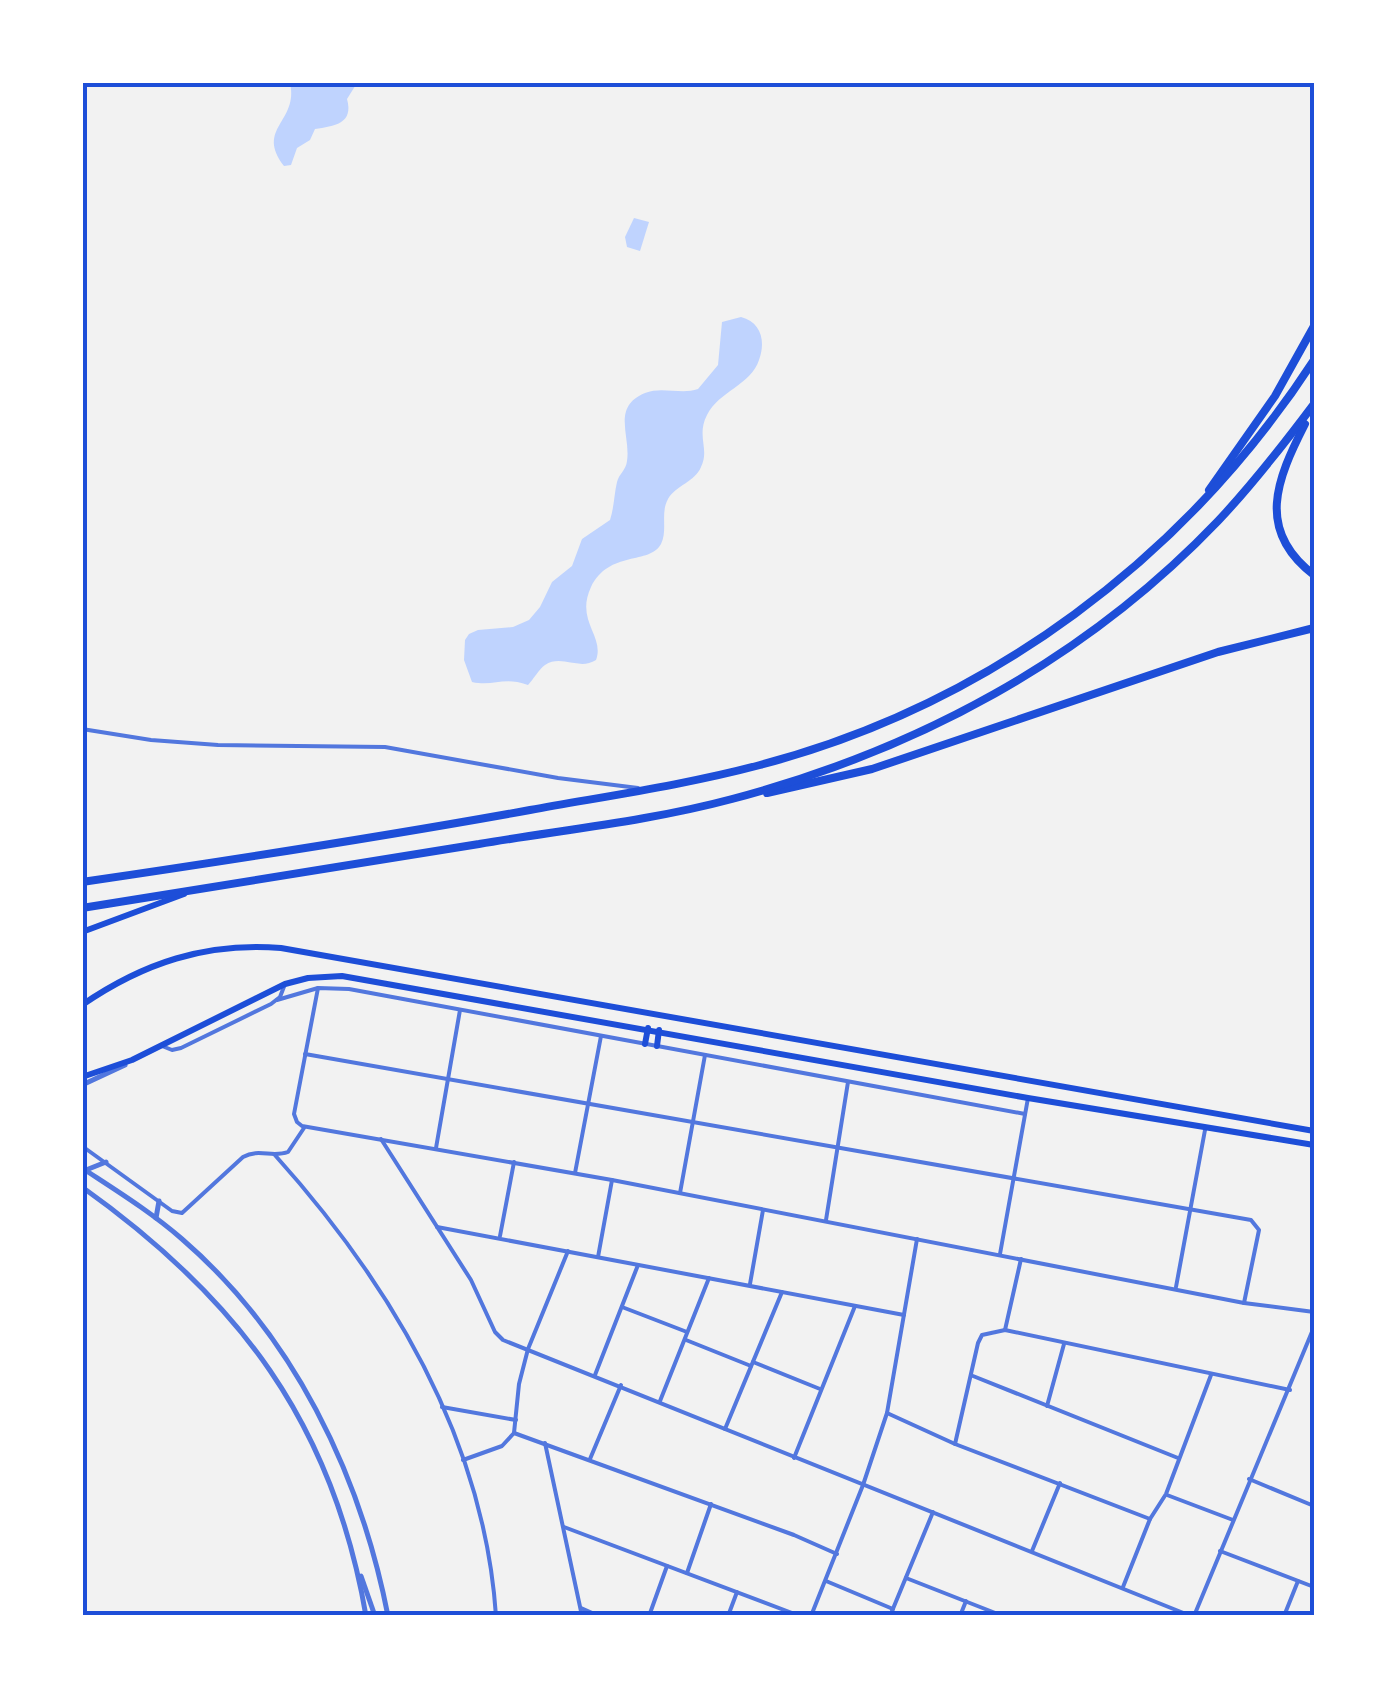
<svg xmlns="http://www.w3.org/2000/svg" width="1397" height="1698" viewBox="0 0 1397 1698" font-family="'Golos Text',sans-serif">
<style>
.water{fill:#bfd3fe}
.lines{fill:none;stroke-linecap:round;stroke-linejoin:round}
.minor{stroke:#5277de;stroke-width:4}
.tertiary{stroke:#5277de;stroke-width:5}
.secondary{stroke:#1d4ed8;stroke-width:6}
.motorway{stroke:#1d4ed8;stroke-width:8}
.neatline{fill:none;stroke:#1d4ed8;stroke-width:4}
</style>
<rect width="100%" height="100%" fill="#f2f2f2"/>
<g class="water">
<path d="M290 83H357L347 99C354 124 334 126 315 129L310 140 297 148 291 165 284 166C255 128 299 122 290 83Z"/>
<polygon points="634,218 649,222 640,251 627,247 625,237"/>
<path d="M741 317C761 322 766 341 759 360 751 385 719 391 707 415 696 436 710 449 701 467 695 482 676 485 668 499 660 513 668 530 661 544 650 565 609 550 591 587 575 621 605 636 596 660 579 671 562 654 545 665 538 670 534 679 528 685 503 676 494 687 472 682L464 660 465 640 469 634 478 630 513 627 529 620 540 607 552 582 572 566 582 539 610 520C614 508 614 495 617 482 619 474 626 470 627 461 631 436 611 407 645 393 662 386 681 395 698 389L718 365 722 322Z"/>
</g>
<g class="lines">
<g class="minor">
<polyline points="82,729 151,740 218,745 385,747 558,778 638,788"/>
<polyline points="318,988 294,1114 297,1122 302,1126 612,1180 1244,1303 1314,1312"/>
<polyline points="277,1000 318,988 349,989 1025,1114"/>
<polyline points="162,1046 172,1050 181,1048 271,1004 280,997 285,984"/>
<polyline points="305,1054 1251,1220 1259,1230 1244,1303"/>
<polyline points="381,1139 471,1280 495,1332 503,1340 1191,1616"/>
<path d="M82 1146 172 1211 182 1213 243 1157C259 1148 272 1158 288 1152L304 1128"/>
<polyline points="436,1148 460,1010"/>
<path d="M274 1154C390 1283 484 1438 496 1616"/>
<polyline points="575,1173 601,1036"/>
<polyline points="680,1193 705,1055"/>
<polyline points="826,1220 848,1082"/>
<polyline points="437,1227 904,1315"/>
<polyline points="500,1236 514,1162"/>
<polyline points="1000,1254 1028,1098"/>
<polyline points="598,1257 612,1180"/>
<polyline points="750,1284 763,1210"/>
<polyline points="1176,1287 1205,1130"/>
<polyline points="622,1307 687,1332"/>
<polyline points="1005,1330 1021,1259"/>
<polyline points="686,1340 751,1366"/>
<polyline points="753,1362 820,1389"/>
<polyline points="595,1375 638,1265"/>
<polyline points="973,1376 1178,1458"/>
<polyline points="660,1401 709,1278"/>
<polyline points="1047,1406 1064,1344"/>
<polyline points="442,1407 516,1420"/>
<polyline points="887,1413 955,1444 1150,1519"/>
<polyline points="725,1429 782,1292"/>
<polyline points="514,1433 794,1535 837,1554"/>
<polyline points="545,1443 582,1616"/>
<polyline points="955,1444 978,1343 982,1335 1005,1330 1290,1390"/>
<polyline points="794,1458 855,1306"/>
<polyline points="590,1459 621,1385"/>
<polyline points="463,1460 502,1446 514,1433 519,1384 528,1349 568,1251"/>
<polyline points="1249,1479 1314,1506"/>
<polyline points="1167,1495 1233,1520"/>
<polyline points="564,1527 800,1616"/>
<polyline points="1032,1551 1060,1483"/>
<polyline points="1220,1551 1314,1587"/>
<polyline points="687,1573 711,1504"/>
<polyline points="906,1578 1003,1616"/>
<polyline points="826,1581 893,1609"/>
<polyline points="1123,1587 1150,1519 1166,1494 1211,1375"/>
<polyline points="581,1608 599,1616"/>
<polyline points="649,1616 667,1566"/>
<polyline points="728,1616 737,1592"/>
<polyline points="811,1616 863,1485 887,1413 917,1239"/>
<polyline points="890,1616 933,1512"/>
<polyline points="960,1616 966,1601"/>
<polyline points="1194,1616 1314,1327"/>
<polyline points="1284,1616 1298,1581"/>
</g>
<g class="tertiary">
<polyline points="82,1085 125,1065"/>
<path d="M82 1168C117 1191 151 1212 182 1239 293 1335 360 1473 388 1616"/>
<polyline points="86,1170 106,1162"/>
<path d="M82 1187C238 1298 333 1423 366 1616"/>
<polyline points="156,1218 159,1201"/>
<polyline points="361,1576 375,1616"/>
</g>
<g class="secondary">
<polyline points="82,932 184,894"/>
<path d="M82 1005C143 963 206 942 281 948L1314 1131"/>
<polyline points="645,1044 648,1028"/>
<polyline points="657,1046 659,1030"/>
<polyline points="82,1077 132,1060 285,984 308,978 342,976 1028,1098 1314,1145"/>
</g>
<g class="motorway">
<path d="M1305 424C1277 479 1255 530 1314 575"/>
<polyline points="1209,490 1275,396 1314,326"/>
<polyline points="767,793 872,769 1218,652 1314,628"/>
<path d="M82 882C232 860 381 837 530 810 607 796 685 785 760 765 989 705 1185 558 1314 360"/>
<path d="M82 908C215 886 347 865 479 844 562 830 650 821 732 799 917 750 1085 660 1218 521 1253 484 1284 444 1314 404"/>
</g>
</g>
<rect width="1397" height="1698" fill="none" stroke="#ffffff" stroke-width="170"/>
<rect x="85" y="85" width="1227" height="1528" class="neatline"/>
</svg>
